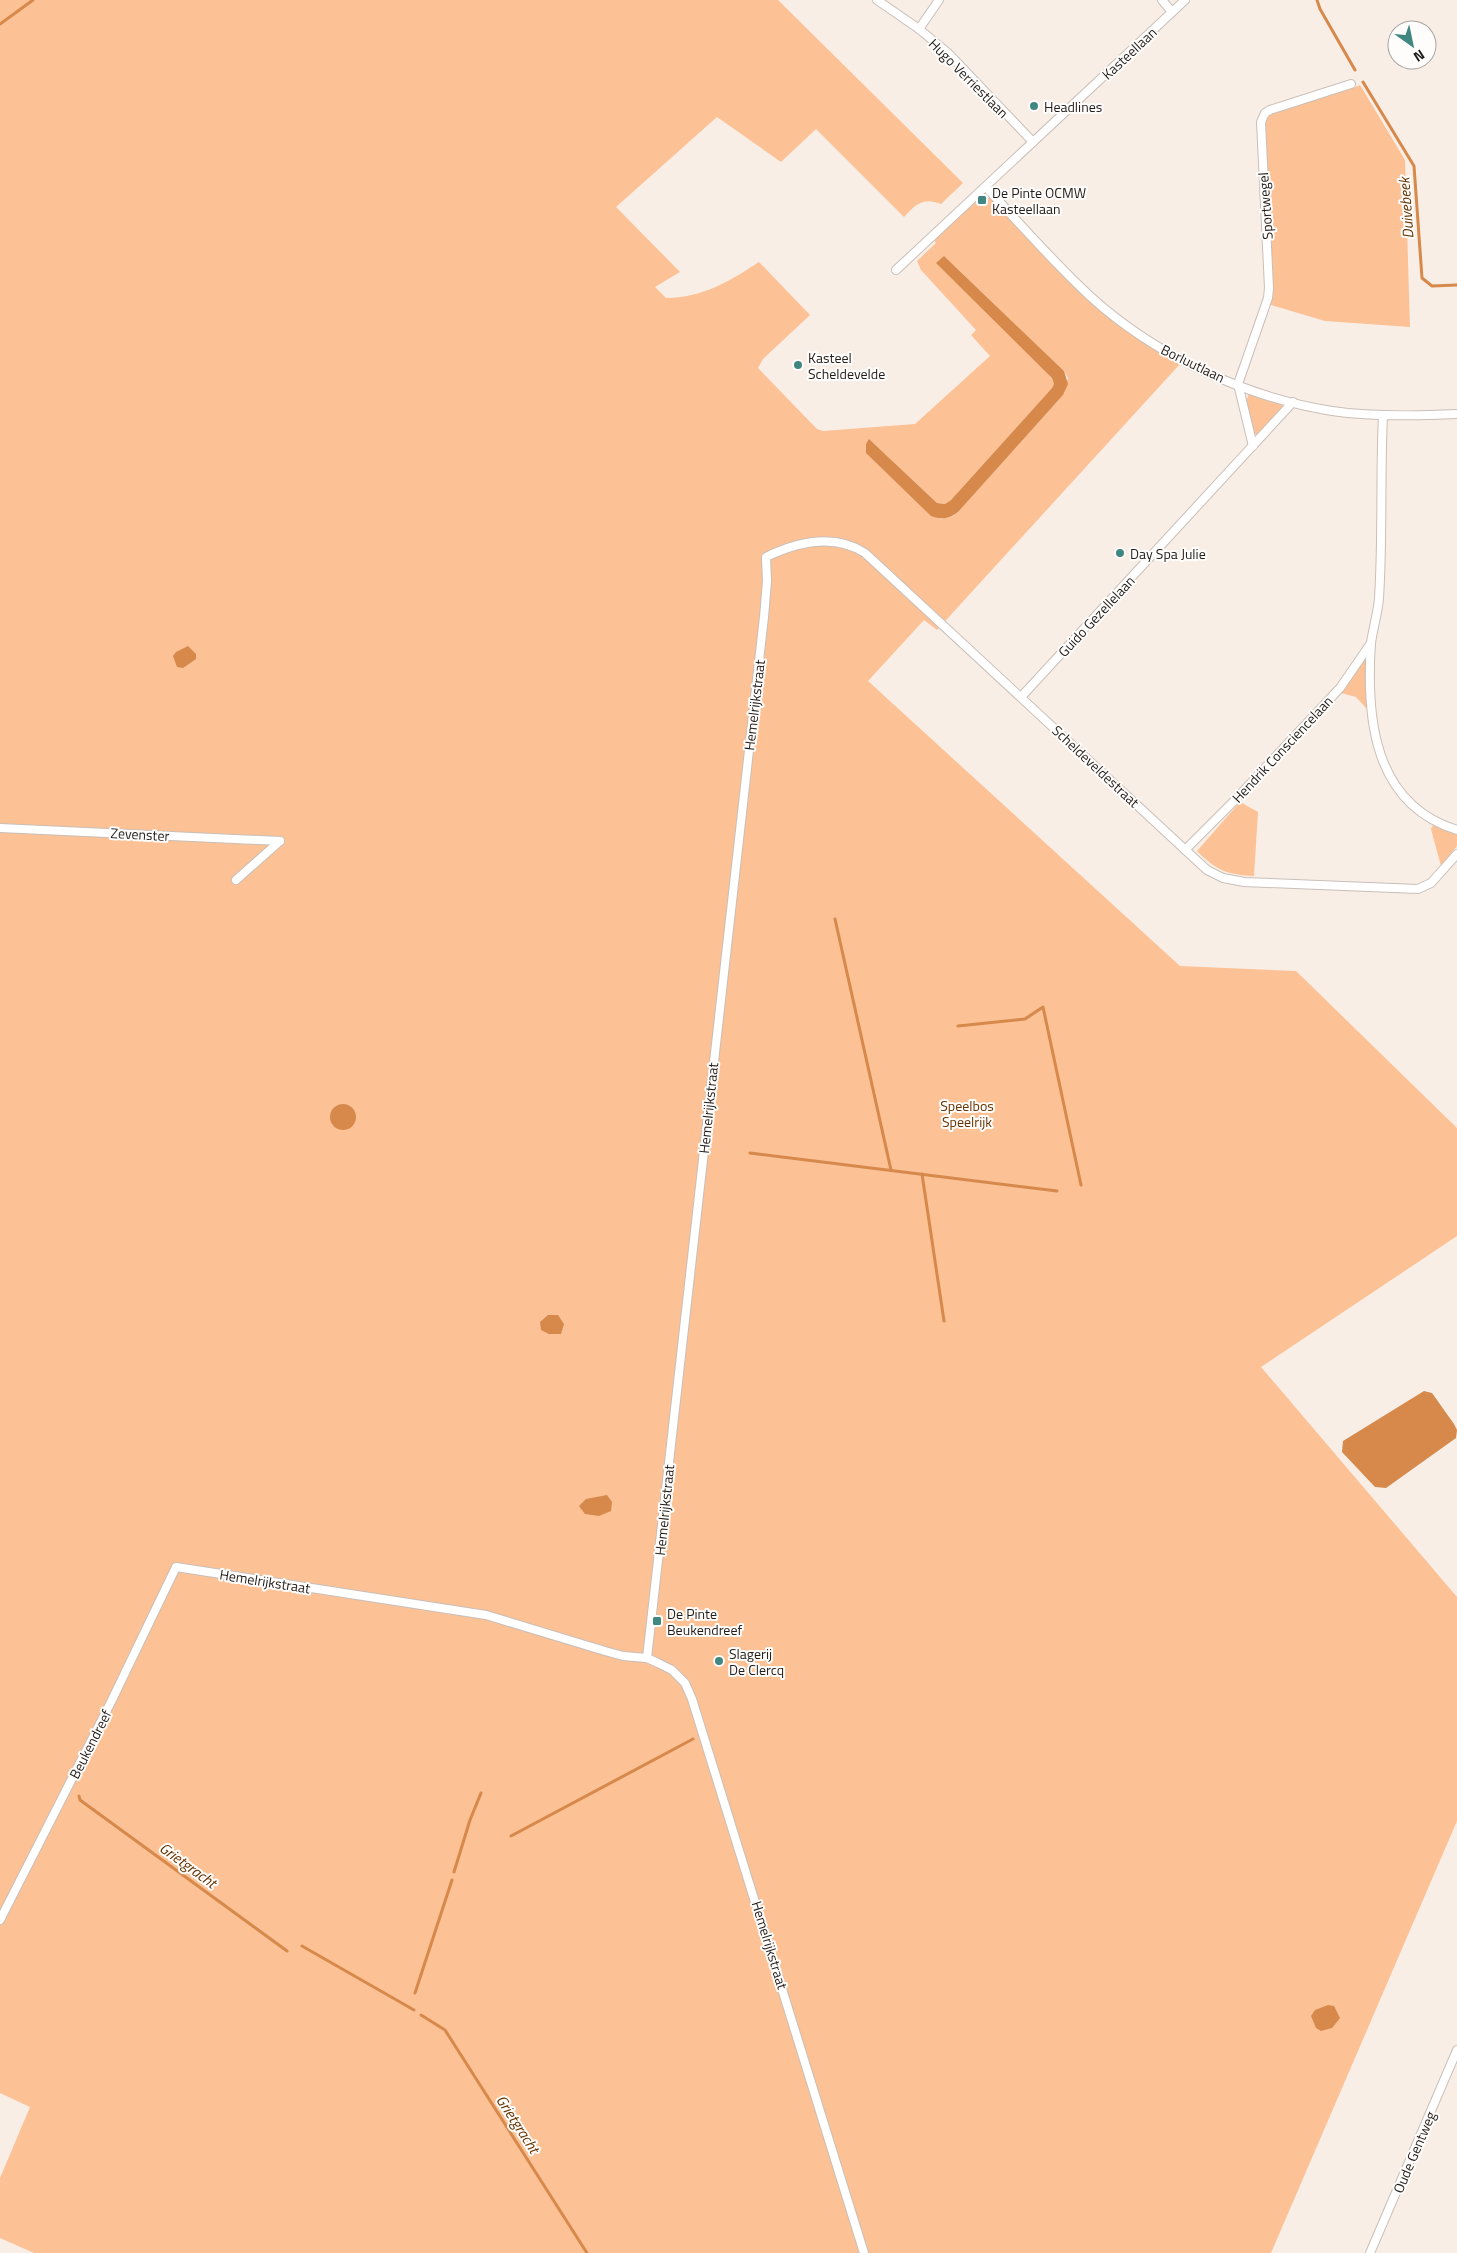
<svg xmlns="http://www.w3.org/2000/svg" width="1457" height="2253" viewBox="0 0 1457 2253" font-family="'Titillium Web',sans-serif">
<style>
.green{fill:#fcc195;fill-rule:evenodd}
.water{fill:#d6894b}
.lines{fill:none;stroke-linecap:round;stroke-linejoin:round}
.stream{stroke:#d6894b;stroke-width:3}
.street-casing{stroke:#c9bfb8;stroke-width:10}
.street{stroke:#fff;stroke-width:8}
.poi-dot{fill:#408781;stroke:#fffdfb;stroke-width:2}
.labels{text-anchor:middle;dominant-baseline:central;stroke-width:4;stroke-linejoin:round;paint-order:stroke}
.street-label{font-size:14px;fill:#211d1b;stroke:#fffdfb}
.poi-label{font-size:14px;fill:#211d1b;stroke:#fffdfb;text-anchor:start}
.park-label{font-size:14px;fill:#673402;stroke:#fffdfb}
.water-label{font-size:15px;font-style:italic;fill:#653300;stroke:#fffdfb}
</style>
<rect width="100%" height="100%" fill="#f9eee6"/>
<g class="green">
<path d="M0 0H778L963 183 941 204C923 197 916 204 904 217L816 129 781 162 717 117 616 207 680 272 655 287 666 298C702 298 730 281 759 262L810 315 763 359 758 368 817 429 823 431 915 424 990 356 971 335 976 330 921 270 917 261 936 243 934 240 979 199 990 198 1093 305 1128 331 1180 364 937 630 924 620 868 681 1180 966 1296 971 1457 1128V1236L1261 1367 1457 1597V1821L1271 2253H34L0 2238V2178L30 2107 0 2093ZM944 256 1064 371 1068 378 1063 395 959 511 953 516 940 519 869 439 937 503 945 504 951 500 1052 388 1054 384 1052 378Z"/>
<path d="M1360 85 1405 160 1410 327 1325 321 1271 305 1265 118C1279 105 1338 95 1360 85Z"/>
<polygon points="1249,394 1282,405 1282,408 1258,435 1253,433 1246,401"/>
<polygon points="1364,658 1367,658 1368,660 1367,709 1356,697 1341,693"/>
<path d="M1240 802 1258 812 1254 876C1227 875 1216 870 1197 851Z"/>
<polygon points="1433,825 1457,835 1457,846 1441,866 1431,829"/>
</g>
<g class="water">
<path d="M944 256 1064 371 1068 384 1063 395 959 511C950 519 942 520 931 516L866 453V444L869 439 937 503 945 504 951 500 1052 388 1054 384 1052 378 936 263Z"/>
<polygon points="188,646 196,654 196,659 183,668 177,667 173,656 176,652"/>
<circle cx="343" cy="1117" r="13"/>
<polygon points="548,1315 558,1315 564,1324 561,1334 549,1334 541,1330 540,1322"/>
<polygon points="1424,1391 1432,1393 1454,1424 1457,1430 1456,1438 1386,1488 1375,1487 1342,1452 1343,1441"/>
<polygon points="607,1495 612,1502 611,1511 599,1516 585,1514 579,1506 586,1499"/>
<polygon points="1328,2005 1334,2006 1340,2018 1332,2028 1321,2031 1316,2028 1311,2016 1315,2010"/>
</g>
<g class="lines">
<g class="stream">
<polyline points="1317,0 1320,9 1355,70"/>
<polyline points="0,24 33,0"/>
<polyline points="1363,82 1414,166 1422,278 1432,286 1457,285"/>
<polyline points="835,919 891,1170"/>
<polyline points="958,1026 1025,1019 1043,1007 1081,1185"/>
<polyline points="750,1153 1057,1191"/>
<polyline points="922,1174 944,1321"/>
<polyline points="79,1796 80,1800 287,1951"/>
<polyline points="511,1836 693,1739"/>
<polyline points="454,1872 470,1820 481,1793"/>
<polyline points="302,1946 414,2010"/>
<polyline points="415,1993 452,1880"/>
<polyline points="421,2015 445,2030 587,2253"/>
</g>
<defs>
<g id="street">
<polyline points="877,0 919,29 948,53 1033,142"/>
<polyline points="1162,0 1172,12"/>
<polyline points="919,29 939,0"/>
<path d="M986 187C1020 224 1054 263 1091 297 1156 356 1245 397 1332 411 1373 417 1416 416 1457 414"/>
<polyline points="896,270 1185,0"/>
<path d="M1383 415C1380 476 1383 537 1379 598 1378 613 1373 628 1371 643 1366 717 1373 804 1457 830"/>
<polyline points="1253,446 1238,384 1268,298 1269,288 1261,122 1265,113 1270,110 1351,84"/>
<polyline points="1021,697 1293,402"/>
<polyline points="0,828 280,841"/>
<polyline points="1185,850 1235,800 1340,688 1371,643"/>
<polyline points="236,880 280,841"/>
<path d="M647 1658 764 617 767 581 766 557C797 542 834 533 865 553L1207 870 1223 878 1244 882 1418 889 1431 883 1457 854"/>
<polyline points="0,1920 111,1702 176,1567 486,1615 605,1651 623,1656 647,1658 658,1663 672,1670 685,1683 692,1699 864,2253"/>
<polyline points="1370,2253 1457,2050"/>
</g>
</defs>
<use href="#street" class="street-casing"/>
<use href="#street" class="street"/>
</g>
<g class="poi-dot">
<circle cx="1034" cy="106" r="5"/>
<rect x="977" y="195" width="10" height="10" rx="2.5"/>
<circle cx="798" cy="365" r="5"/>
<circle cx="1120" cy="553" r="5"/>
<rect x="652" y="1616" width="10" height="10" rx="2.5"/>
<circle cx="719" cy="1661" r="5"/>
</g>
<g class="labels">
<g class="street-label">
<text transform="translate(1129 53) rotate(-43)">Kasteellaan</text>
<text transform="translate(969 78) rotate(45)">Hugo Verriestlaan</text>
<text transform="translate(1265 206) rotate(-94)">Sportwegel</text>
<text transform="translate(1193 363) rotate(26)">Borluutlaan</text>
<text transform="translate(1096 616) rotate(-47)">Guido Gezellelaan</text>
<text transform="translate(754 705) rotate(-83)">Hemelrijkstraat</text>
<text transform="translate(1282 749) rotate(-47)">Hendrik Consciencelaan</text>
<text transform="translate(1096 766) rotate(43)">Scheldeveldestraat</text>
<text transform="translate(140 834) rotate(3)">Zevenster</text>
<text transform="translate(708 1108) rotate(-84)">Hemelrijkstraat</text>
<text transform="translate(664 1510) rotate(-84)">Hemelrijkstraat</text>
<text transform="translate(265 1581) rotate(9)">Hemelrijkstraat</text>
<text transform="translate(90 1744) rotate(-63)">Beukendreef</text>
<text transform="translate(770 1945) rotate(73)">Hemelrijkstraat</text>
<text transform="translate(1414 2152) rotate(-67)">Oude Gentweg</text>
</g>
<g class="poi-label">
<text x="1044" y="106">Headlines</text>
<text x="992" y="192">De Pinte OCMW<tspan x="992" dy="16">Kasteellaan</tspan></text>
<text x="808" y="357">Kasteel<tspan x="808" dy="16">Scheldevelde</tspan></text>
<text x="1130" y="553">Day Spa Julie</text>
<text x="667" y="1613">De Pinte<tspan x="667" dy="16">Beukendreef</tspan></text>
<text x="729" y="1653">Slagerij<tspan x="729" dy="16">De Clercq</tspan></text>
</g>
<g class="park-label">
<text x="967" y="1105">Speelbos<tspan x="967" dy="16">Speelrijk</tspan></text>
</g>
<g class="water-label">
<text transform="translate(1406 208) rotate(-94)">Duivebeek</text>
<text transform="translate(188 1865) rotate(36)">Grietgracht</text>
<text transform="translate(518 2124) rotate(57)">Grietgracht</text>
</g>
</g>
<g transform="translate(1412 45) rotate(147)"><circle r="24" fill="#fffdfb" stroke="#a6a3a1"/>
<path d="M0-4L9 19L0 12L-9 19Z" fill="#408781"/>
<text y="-8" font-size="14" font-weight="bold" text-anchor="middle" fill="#211d1b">N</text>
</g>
</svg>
